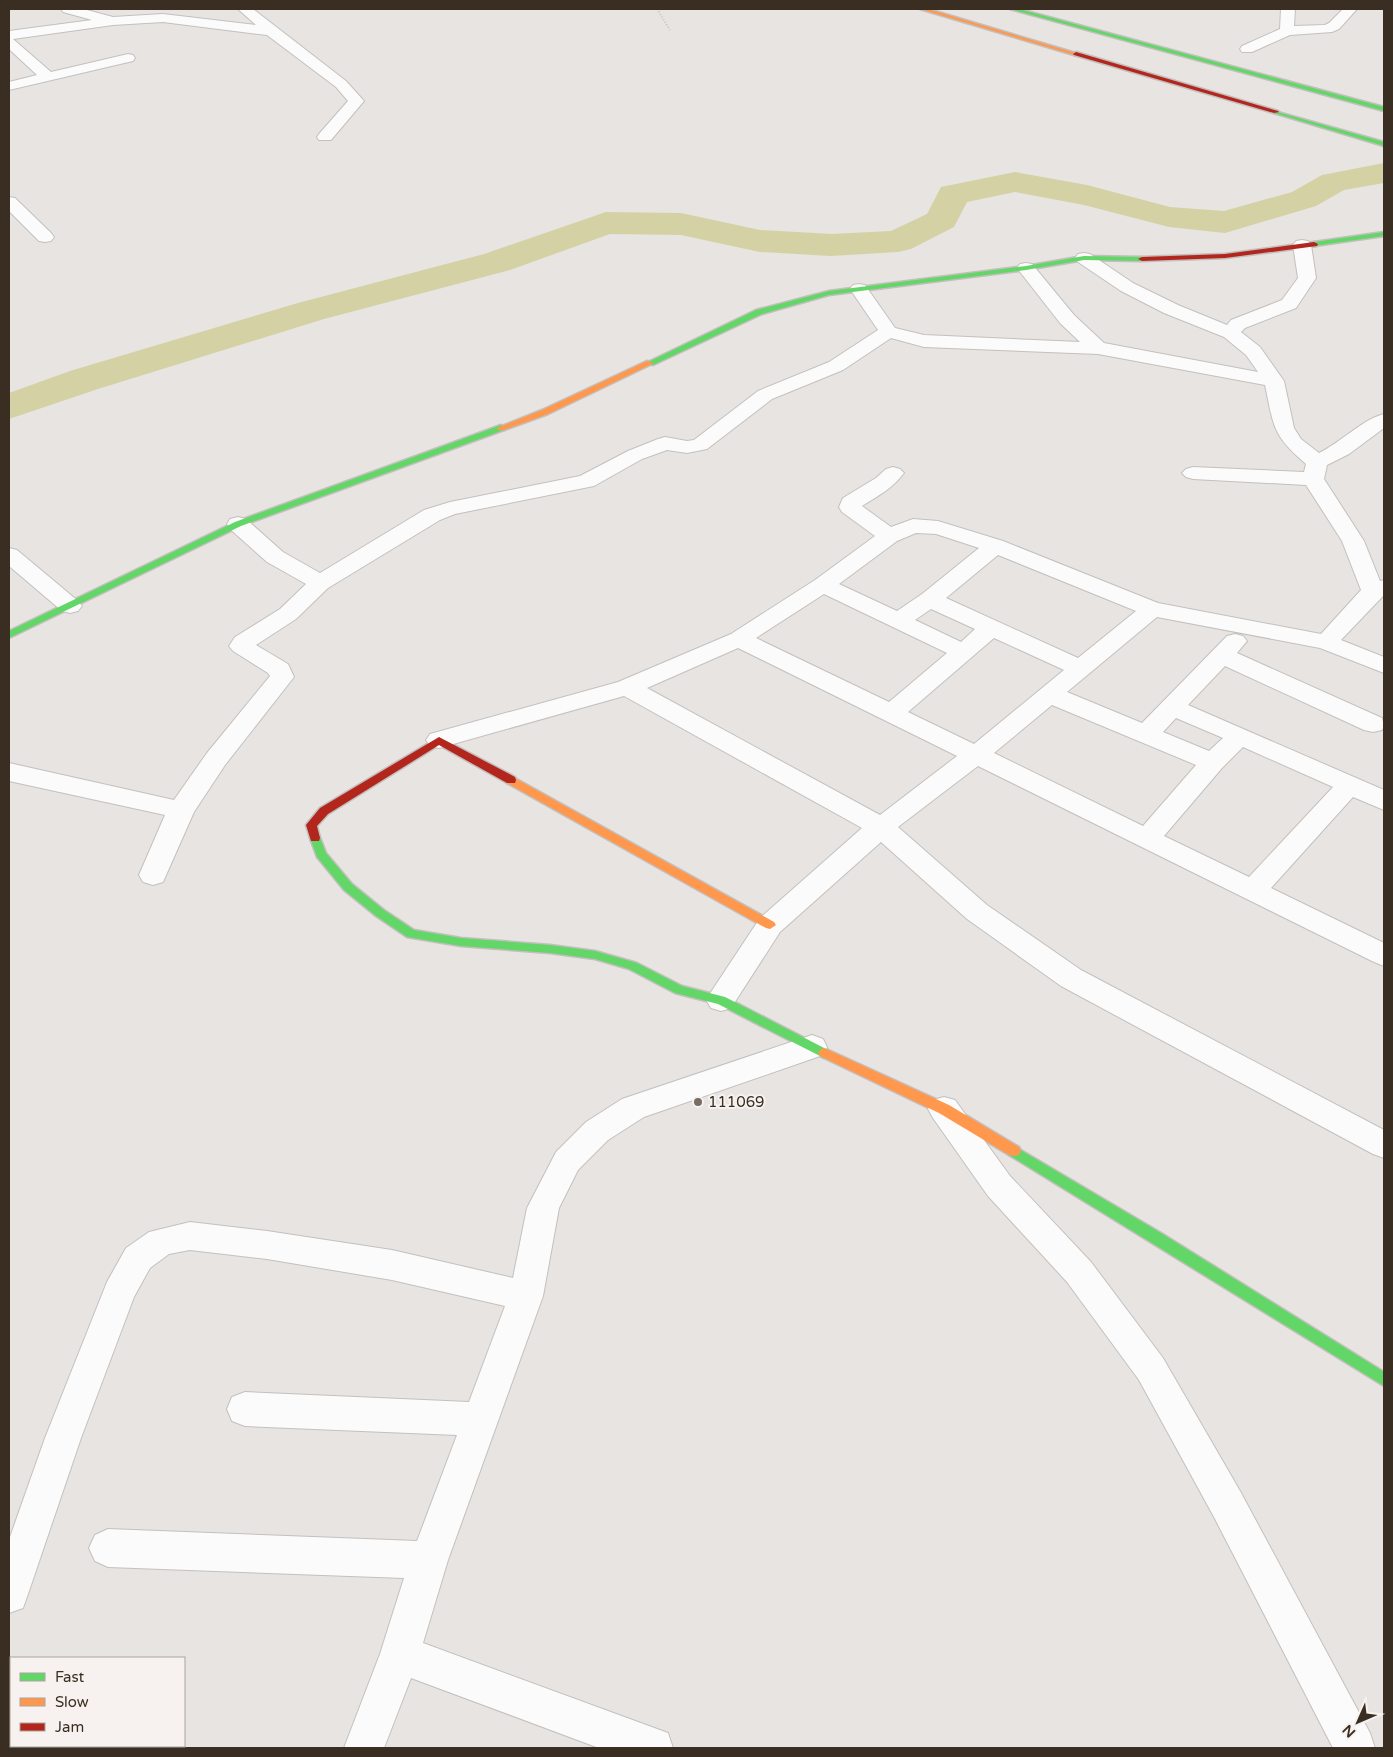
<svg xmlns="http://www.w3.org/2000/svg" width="1393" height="1757" viewBox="0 0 1393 1757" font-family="'Varela Round',sans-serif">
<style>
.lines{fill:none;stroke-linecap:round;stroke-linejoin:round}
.river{fill:#d4d2a4;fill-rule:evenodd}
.street-casing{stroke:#c3c0be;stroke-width:2}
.fast-casing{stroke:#c3bfbc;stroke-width:3}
.slow-casing{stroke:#c3bfbc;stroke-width:3}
.jam-casing{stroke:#c3bfbc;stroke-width:3}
.path{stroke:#c8c3bf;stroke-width:2;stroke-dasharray:1 2;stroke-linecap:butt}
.street{fill:#fbfbfb;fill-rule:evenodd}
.fast{fill:#63d668;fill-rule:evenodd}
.slow{fill:#ff974d;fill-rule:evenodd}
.jam{fill:#b3261e;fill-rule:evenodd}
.poi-dot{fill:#766e65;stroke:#f7f2ef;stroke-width:2}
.labels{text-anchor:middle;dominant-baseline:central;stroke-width:4;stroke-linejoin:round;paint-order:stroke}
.poi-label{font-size:15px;fill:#392e21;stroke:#f7f2ef;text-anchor:start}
</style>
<rect width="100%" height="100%" fill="#e7e4e2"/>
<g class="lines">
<polygon class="river" points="1384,163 1384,183 1344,190 1316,206 1225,233 1169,227 1084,205 1015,192 967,202 954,227 911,249 898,252 831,256 760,252 681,235 610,234 510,270 324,319 98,389 9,419 9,393 70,371 298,303 484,254 606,212 681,213 760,230 831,234 891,231 927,214 941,187 1015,172 1087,185 1170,207 1224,211 1292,192 1322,175"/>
<defs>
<g id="street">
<polygon points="61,9 83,9 113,17 163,14 256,25 238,9 253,9 346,81 364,101 331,140 319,140 317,137 319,134 348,101 336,87 267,35 163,22 113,25 13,39 51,72 128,54 133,55 135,58 133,61 9,90 9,82 37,75 9,49 9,31 92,20 63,12"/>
<polygon points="1281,9 1295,9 1294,26 1325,25 1329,23 1343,9 1357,9 1339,29 1332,32 1290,35 1252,52 1242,52 1240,49 1242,46 1280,29"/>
<polygon points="9,197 15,198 51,233 54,237 51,241 45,242 39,241 9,211"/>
<path d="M1302 240 1308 241 1311 245 1316 278 1296 308 1245 328 1241 332 1260 347 1284 381 1294 428 1301 439 1319 453C1340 443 1363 419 1384 414V428L1349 454 1327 465 1324 479 1364 541 1380 581 1384 580V595L1341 640 1384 657V673L1320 648 1157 617 1067 692 1142 723 1227 636 1235 634 1243 636 1247 641 1237 653 1382 718 1384 726 1382 730 1373 732 1364 730 1225 666 1188 705 1384 790V810L1353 797 1271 888 1384 943V966L1374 962 978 766 898 827 987 905 1081 970 1384 1130V1158L1373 1154 1061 986 967 919 881 842 780 932 731 1008 721 1011 711 1008 706 1000 711 992 760 918 862 828 624 696 439 748 430 746 426 740 430 734 618 682 731 634 815 580 875 536 842 512 839 507 843 498 876 478 886 469 893 467 900 469 904 473C893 488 878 496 862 506L891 527 913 519 938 521 1003 541 1158 603 1321 634 1361 590 1342 541 1306 485 1193 479 1186 477 1182 473 1186 469 1193 467 1304 472 1306 464C1272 435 1274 427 1265 385L1098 354 924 347 891 338 843 370 772 399 707 449 687 453 667 450 642 459 594 486 455 514 440 520 328 588 296 619 256 645 288 664 294 677 225 765 194 812 163 882 153 885 143 882 139 875 165 815 9 781V763L174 800 207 753 270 676 268 673 233 651 229 646 235 637 280 609 306 584 267 562 230 529 227 524 230 519 238 517 246 519 283 552 320 573 424 510 450 502 580 476 628 451 658 439 665 437 687 441 694 440 758 391 829 362 878 330 850 289 853 285 859 284 865 285 895 328 924 335 1080 342 1060 323 1017 268 1020 264 1026 263 1032 264 1074 315 1104 343 1258 372 1246 355 1224 337 1164 313 1121 291 1078 262 1075 258 1078 254 1084 253 1090 254 1133 283 1178 305 1227 325 1231 320 1282 300 1298 278 1293 245 1296 241ZM916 533 936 534 979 548 922 594 897 611 839 584 897 541ZM998 555 1136 611 1078 658 946 598ZM824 594 947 653 889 702 756 638ZM931 609 975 629 961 642 915 620ZM994 638 1064 670 974 744 908 712ZM738 648 957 756 880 815 647 688ZM1052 705 1196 765 1143 826 994 753ZM1176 718 1223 738 1209 751 1163 732ZM1243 747 1333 787 1249 877 1164 836 1222 768Z"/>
<polygon points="9,548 17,550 78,601 82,606 78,611 70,613 62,611 9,566"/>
<polygon points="812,1035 823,1039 827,1047 823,1055 644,1117 608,1140 578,1170 559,1208 543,1296 448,1560 423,1643 668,1733 673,1748 599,1748 411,1678 384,1748 344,1748 380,1654 404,1578 108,1567 95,1561 89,1548 95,1535 108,1529 417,1541 457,1435 245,1426 232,1421 227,1409 232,1397 245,1392 469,1402 505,1306 392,1280 267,1259 190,1250 169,1254 150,1268 134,1297 81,1438 28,1594 23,1608 9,1613 9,1540 45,1438 107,1282 126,1248 149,1232 190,1222 267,1231 392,1250 513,1278 527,1208 556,1152 586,1122 622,1099"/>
<polygon points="944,1097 955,1100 1010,1176 1091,1262 1163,1358 1240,1491 1370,1733 1375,1748 1333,1748 1214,1517 1139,1380 1067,1282 988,1196 933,1118 928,1109 933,1100"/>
</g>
<g id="fast">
<polygon points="1010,9 1019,9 1384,107 1384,111"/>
<polygon points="1274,111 1384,142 1384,146 1274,113"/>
<polygon points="1384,232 1384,236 1314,246 1310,244 1314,242"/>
<polygon points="1084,256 1142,257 1146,259 1142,261 1084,260 1026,270 829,295 762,314 653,365 646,363 756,310 829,291 1026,266"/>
<polygon points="501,425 505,428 504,430 241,526 9,638 9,631 235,522"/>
<polygon points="315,834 319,835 326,853 352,884 384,910 414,930 461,938 550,945 595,951 637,963 682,986 725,997 828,1050 830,1053 828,1056 824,1058 820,1056 718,1004 675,993 629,969 595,959 550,953 461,946 407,937 376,916 344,890 317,857 310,838"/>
<polygon points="1014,1146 1161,1233 1384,1372 1384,1386 1009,1155 1007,1151 1009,1147"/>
</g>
<g id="slow">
<polygon points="920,9 928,9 1079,54 1074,55"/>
<polygon points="647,361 654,363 548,414 504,430 498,430 497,428 542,410"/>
<polygon points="511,776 774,922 776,925 770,929 766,928 507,783 506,780"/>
<polygon points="824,1048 949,1105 1019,1147 1021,1151 1019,1155 1014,1156 1009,1155 939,1113 820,1056 818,1053 820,1050"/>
</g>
<g id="jam">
<polygon points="1076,52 1278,111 1279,112 1274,113 1074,55 1073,54"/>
<polygon points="1314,242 1318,244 1317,246 1225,258 1142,261 1138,259 1142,257 1225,254"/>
<polygon points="439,737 515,777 516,780 515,783 507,783 439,745 328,814 317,826 320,838 319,841 311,841 306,825 320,808"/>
</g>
</defs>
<use href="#street" class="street-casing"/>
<use href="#fast" class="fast-casing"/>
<use href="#slow" class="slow-casing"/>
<use href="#jam" class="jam-casing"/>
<polyline class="path" points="657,9 670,30"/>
<use href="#street" class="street"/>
<use href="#fast" class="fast"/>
<use href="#slow" class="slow"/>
<use href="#jam" class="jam"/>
</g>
<circle class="poi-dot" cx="698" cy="1102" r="5"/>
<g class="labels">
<g class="poi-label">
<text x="708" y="1102">111069</text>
</g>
</g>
<rect width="1393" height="1757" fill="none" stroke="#392e21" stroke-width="20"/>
<rect x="10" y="1657" width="175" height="90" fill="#f7f2ef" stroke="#aba49d"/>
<rect x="20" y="1673" width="25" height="8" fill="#63d668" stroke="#aba49d"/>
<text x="55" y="1682" font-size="15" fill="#392e21">Fast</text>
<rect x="20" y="1698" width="25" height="8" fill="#ff974d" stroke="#aba49d"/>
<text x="55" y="1707" font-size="15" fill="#392e21">Slow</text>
<rect x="20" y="1723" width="25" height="8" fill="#b3261e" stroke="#aba49d"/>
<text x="55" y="1732" font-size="15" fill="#392e21">Jam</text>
<g transform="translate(1358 1722) rotate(225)" stroke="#f7f2ef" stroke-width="4" paint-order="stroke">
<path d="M0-4L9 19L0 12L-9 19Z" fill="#392e21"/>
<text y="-8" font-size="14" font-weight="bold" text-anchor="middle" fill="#392e21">N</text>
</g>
</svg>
